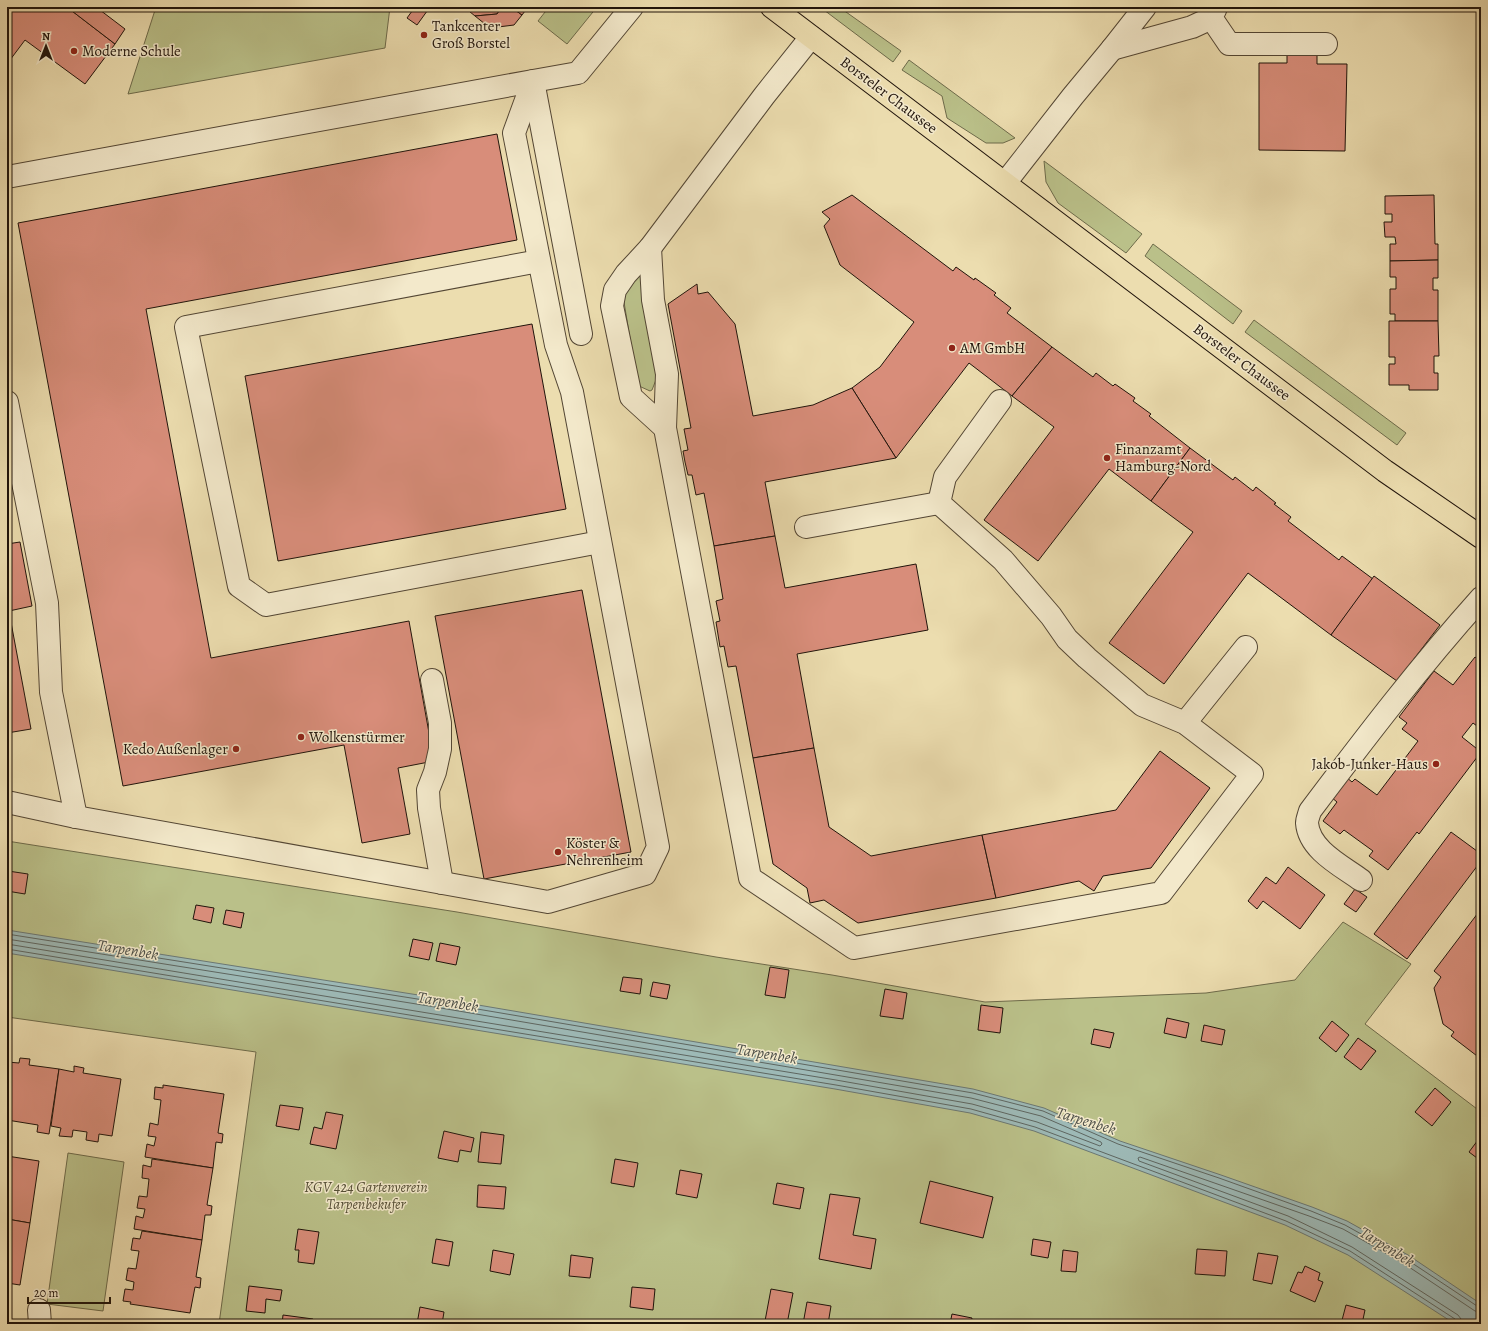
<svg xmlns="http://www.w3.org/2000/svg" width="1488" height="1331" viewBox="0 0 1488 1331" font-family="Alegreya,serif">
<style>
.green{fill:#bac089;stroke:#6d6a4a}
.water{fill:#9db9b6;stroke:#6b7772}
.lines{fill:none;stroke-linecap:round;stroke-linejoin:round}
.shore{stroke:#5e6660;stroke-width:1}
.building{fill:#d88d7a;stroke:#20140b}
.minor-casing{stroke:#534634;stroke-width:24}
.major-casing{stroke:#20140b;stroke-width:24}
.minor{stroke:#f3e9cb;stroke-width:22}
.major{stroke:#ecddaf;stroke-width:22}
.poi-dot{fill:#8f2418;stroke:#f3e9cb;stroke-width:1.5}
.labels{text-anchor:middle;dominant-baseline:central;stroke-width:3;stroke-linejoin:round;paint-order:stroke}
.poi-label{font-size:15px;fill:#20140b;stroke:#f3e9cb;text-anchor:start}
.street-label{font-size:15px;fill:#20140b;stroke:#f3e9cb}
.park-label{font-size:15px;font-style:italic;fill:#565037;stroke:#f3e9cb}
.water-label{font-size:16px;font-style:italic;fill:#4c4e47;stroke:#f3e9cb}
</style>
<rect width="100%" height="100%" fill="#ecddaf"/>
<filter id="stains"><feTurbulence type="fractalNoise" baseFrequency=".005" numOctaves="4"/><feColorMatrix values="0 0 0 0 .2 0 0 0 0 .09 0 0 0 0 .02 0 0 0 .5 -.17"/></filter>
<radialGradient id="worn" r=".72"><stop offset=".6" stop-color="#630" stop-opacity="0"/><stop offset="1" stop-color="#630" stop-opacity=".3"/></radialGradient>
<g class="green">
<polygon points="156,7 390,7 385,48 128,94"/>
<polygon points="549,7 597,7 567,44 538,21"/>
<polygon points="820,7 839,7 901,51 893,62"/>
<polygon points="909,60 1015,138 1003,143 986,143 947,118 942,96 902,70"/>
<polygon points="1044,161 1142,234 1126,253 1058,203 1046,182"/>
<polygon points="1153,244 1242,311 1233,324 1145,256"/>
<polygon points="641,270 659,372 652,390 650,391 639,386 637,381 624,302 625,294"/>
<polygon points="1254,320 1406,433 1397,445 1245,332"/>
<polygon points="7,841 457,912 716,957 832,975 985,1002 1206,993 1295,980 1343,922 1411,964 1365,1024 1481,1112 1481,1324 219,1324 256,1052 7,1017"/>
<polygon points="68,1153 124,1162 103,1311 47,1304"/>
</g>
<polygon class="water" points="7,930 431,997 973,1089 1044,1108 1120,1141 1221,1175 1312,1207 1347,1221 1408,1255 1481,1304 1481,1324 1455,1324 1348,1255 1285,1225 1034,1131 970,1113 835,1089 7,953"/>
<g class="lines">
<g class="shore">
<polyline points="7,934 430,1001 973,1093 1043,1111 1118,1144 1219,1178 1311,1211 1345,1225 1406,1259 1477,1306 1481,1307"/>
<polyline points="7,939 429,1006 971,1098 1041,1116 1101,1142 1102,1144 1100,1146 1037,1122 972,1104 836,1080 7,944"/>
<polyline points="7,949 836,1085 971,1109 1035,1127 1286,1221 1350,1251 1455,1319 1457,1324"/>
<polyline points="1462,1324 1461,1319 1458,1315 1352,1247 1288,1216 1139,1161 1138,1158 1140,1157 1309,1216 1343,1229 1403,1263 1475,1311 1481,1312"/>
</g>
</g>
<g class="building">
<polygon points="7,7 75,7 72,11 115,44 85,84 25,40 7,64"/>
<polygon points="75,7 96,7 125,29 115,44 72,11"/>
<polygon points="415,7 430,7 417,25 407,18"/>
<polygon points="464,7 502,7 497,14 475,16"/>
<polygon points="502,7 511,7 522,15 514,25 490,28 475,16 497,14"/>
<polygon points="511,7 528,7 522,15"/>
<polygon points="1287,46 1317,46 1317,64 1347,64 1345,151 1259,150 1259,63 1287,63"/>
<polygon points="497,134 517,240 146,309 211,658 409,621 434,761 398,768 410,834 362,843 344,745 123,786 18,223"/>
<polygon points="852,195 953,271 956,267 974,280 975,278 996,293 994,295 1011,308 1007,313 1052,347 1012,396 969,363 896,458 852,388 880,367 914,322 840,265 824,226 830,219 822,212"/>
<polygon points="1434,195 1435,244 1438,244 1438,260 1390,261 1390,244 1396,244 1395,237 1385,237 1384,222 1392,222 1392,214 1385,214 1385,196"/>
<polygon points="1438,260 1438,278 1433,278 1433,290 1438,290 1438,321 1395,321 1395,314 1390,314 1390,289 1396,289 1396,277 1390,277 1390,261"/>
<polygon points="697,284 698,294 708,292 735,324 753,416 813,405 852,388 896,458 765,482 775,536 714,546 704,493 696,495 692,475 688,475 685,462 683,451 688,450 684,429 691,428 668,304"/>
<polygon points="1389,321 1438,321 1439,356 1434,356 1434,373 1438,373 1438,390 1409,390 1409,385 1389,385 1389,364 1395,364 1395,357 1389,357"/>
<polygon points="532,324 566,509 278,561 245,376"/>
<polygon points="1052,347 1093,377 1096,373 1113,386 1115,384 1135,398 1133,401 1151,414 1149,416 1190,448 1151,501 1109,469 1038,561 984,520 1054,427 1012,396"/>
<polygon points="1190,448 1233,480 1235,477 1253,491 1256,487 1276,503 1274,504 1291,517 1288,521 1339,560 1342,556 1373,579 1331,635 1248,573 1164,684 1109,643 1193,532 1151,501"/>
<polygon points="775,536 785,588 916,564 928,630 797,654 814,748 753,758 736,666 728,667 724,646 720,647 716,622 720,621 716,601 723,599 714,546"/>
<polygon points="20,542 32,606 9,611 7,601 7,544"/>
<polygon points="1374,576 1440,625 1397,681 1331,635"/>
<polygon points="582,590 631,852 484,879 435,616"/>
<polygon points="7,601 31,729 7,733"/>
<polygon points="1475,657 1481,661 1481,729 1473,723 1462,737 1481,752 1419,834 1417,832 1388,870 1369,856 1373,851 1344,830 1340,834 1323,821 1337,802 1331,797 1346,777 1352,782 1355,779 1377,795 1418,741 1402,729 1407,723 1399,717 1434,671 1453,685"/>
<polygon points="814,748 829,827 871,856 982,835 996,898 858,923 824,900 810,903 807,888 773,864 753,758"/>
<polygon points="1160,751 1210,788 1151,868 1103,876 1094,891 1079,881 996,898 982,835 1116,810"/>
<polygon points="1451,832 1481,854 1481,861 1407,959 1374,934"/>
<polygon points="1288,867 1325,895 1300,929 1263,901 1257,909 1248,901 1266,877 1276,884"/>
<polygon points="8,871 28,874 25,894 7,891"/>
<polygon points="1355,889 1367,897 1356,912 1344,904"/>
<polygon points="196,905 214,908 211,923 193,919"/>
<polygon points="1481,909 1481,1059 1451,1036 1454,1032 1443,1024 1434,988 1441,977 1434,971"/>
<polygon points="226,910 244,913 241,928 223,924"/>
<polygon points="413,939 433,943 429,960 409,956"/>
<polygon points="440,943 460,947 456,965 436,961"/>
<polygon points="770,967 789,970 785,998 765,995"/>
<polygon points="623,977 642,979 640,994 620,991"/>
<polygon points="653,982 670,985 667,999 650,996"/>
<polygon points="885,989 907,993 903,1019 880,1016"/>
<polygon points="981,1005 1003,1008 1000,1033 978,1030"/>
<polygon points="1167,1018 1189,1023 1186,1038 1164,1033"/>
<polygon points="1332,1021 1349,1035 1336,1052 1319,1038"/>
<polygon points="1204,1025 1225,1030 1222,1045 1201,1041"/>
<polygon points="1094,1029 1114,1033 1110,1048 1091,1044"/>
<polygon points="1358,1038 1376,1051 1361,1070 1344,1057"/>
<polygon points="20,1058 30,1059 29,1065 59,1069 49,1134 37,1132 38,1125 7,1120 7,1062 19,1063"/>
<polygon points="74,1066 84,1068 83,1073 121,1079 112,1136 99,1134 98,1142 86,1140 87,1132 73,1130 72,1137 59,1136 61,1128 51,1126 59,1069 74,1072"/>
<polygon points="163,1085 224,1094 218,1133 223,1134 222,1143 216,1142 213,1168 145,1157 147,1144 154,1146 156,1137 148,1136 150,1123 158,1125 161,1100 154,1099 155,1087 163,1088"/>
<polygon points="1435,1088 1451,1102 1432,1126 1415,1112"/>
<polygon points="280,1105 303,1108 299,1130 276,1126"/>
<polygon points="326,1112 343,1115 336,1149 310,1144 314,1127 322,1129"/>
<polygon points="444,1131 474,1138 471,1152 460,1150 458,1162 438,1158"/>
<polygon points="481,1132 504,1135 501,1164 478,1162"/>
<polygon points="1481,1136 1481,1161 1469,1152"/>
<polygon points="7,1156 39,1161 30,1223 7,1219"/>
<polygon points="152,1159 213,1168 207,1205 212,1206 211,1215 205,1215 202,1240 134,1229 136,1216 143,1218 145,1209 137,1208 139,1196 147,1197 149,1179 142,1178 143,1165 151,1167"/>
<polygon points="615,1159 638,1163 634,1187 611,1183"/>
<polygon points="680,1170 702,1174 697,1198 676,1194"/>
<polygon points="930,1181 993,1197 983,1238 920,1223"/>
<polygon points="777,1183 804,1188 800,1209 773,1204"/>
<polygon points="478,1185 506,1187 504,1209 477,1207"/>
<polygon points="830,1194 860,1198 853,1235 876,1239 871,1269 819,1259"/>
<polygon points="7,1219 30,1223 20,1285 7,1283"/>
<polygon points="298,1229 319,1232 314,1264 298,1262 299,1250 295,1250"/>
<polygon points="142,1231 202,1240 196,1277 201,1278 200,1288 195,1287 190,1313 130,1304 131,1302 123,1301 125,1289 133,1290 134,1282 126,1280 128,1268 136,1269 139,1251 131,1250 133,1238 140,1239"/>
<polygon points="436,1239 453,1242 449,1266 432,1263"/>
<polygon points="1033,1239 1051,1242 1048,1258 1031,1255"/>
<polygon points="1197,1249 1227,1251 1225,1276 1195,1274"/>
<polygon points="493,1250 514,1254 510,1275 490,1271"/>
<polygon points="1063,1250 1078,1252 1076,1272 1061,1271"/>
<polygon points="1258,1253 1278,1256 1272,1284 1253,1280"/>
<polygon points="571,1255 593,1258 590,1278 569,1276"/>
<polygon points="1305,1266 1320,1273 1318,1280 1323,1282 1315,1302 1290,1291 1298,1272 1302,1273"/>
<polygon points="249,1286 282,1290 280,1301 266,1299 265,1313 246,1311"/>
<polygon points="632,1287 655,1289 653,1310 630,1307"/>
<polygon points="771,1289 793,1293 787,1324 765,1321"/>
<polygon points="807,1302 831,1306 828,1324 803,1324"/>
<polygon points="1346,1305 1365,1310 1362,1324 1341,1324"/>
<polygon points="420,1307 444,1312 442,1324 417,1324"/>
<polygon points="952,1314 972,1318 971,1324 950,1324"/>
<polygon points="283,1315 313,1319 312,1324 282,1324"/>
</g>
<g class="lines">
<defs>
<g id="minor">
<polyline points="1145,7 1112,49 1192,27 1205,21 1215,10 1216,7"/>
<polyline points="1210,16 1229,44 1326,44"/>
<polyline points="7,177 533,81 581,334"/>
<polyline points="1005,183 1073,96 1112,49"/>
<polyline points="650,248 653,300 667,374 665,428 750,878 854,948 1161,893 1252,774 1185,723 1142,705 1087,658 1067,639 1051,616 1003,560 939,503 945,477 1000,401"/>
<polyline points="539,261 186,327 239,586 266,605 600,542"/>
<polyline points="7,402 47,603 51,692 76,817"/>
<polyline points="665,428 631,397 612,306 615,290 626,274 650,248 764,96 811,37"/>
<polyline points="806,527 939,503"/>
<polyline points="432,680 440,723 440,749 435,772 428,790 429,808 442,883"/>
<polyline points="1185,723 1246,647"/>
<polyline points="7,802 76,817 548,902 645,874 658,847 572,392 556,345 514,133 533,81 578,73 632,7"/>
<path d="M1361 880C1342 866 1309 850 1307 823 1307 819 1309 815 1310 811 1365 738 1420 666 1481 598"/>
<polyline points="39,1310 40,1324"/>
</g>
<polyline id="major" points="772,7 1385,471 1481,537"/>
</defs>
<use href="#minor" class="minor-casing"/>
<use href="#major" class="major-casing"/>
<use href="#minor" class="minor"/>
<use href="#major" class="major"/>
</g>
<g class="poi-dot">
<circle cx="424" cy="35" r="4"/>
<circle cx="74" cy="51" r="4"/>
<circle cx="952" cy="348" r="4"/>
<circle cx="1107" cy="458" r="4"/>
<circle cx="301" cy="737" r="4"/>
<circle cx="236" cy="749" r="4"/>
<circle cx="1436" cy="764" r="4"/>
<circle cx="558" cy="852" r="4"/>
</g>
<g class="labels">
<g class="poi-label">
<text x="432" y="26">Tankcenter<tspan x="432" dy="17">Groß Borstel</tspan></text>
<text x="82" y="51">Moderne Schule</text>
<text x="960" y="348">AM GmbH</text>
<text x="1115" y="449">Finanzamt<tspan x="1115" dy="17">Hamburg-Nord</tspan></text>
<text x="309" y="737">Wolkenstürmer</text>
<text x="228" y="749" text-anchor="end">Kedo Außenlager</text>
<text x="1428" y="764" text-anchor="end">Jakob-Junker-Haus</text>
<text x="566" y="843">Köster &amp;<tspan x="566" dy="17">Nehrenheim</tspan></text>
</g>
<g class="street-label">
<text transform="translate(889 95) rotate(37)">Borsteler Chaussee</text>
<text transform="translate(1242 362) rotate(37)">Borsteler Chaussee</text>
</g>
<g class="park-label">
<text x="366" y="1187">KGV 424 Gartenverein<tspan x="366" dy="17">Tarpenbekufer</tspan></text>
</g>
<g class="water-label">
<text transform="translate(128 950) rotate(9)">Tarpenbek</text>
<text transform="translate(448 1002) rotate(9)">Tarpenbek</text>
<text transform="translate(767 1054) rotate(9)">Tarpenbek</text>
<text transform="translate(1086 1121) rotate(17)">Tarpenbek</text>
<text transform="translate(1387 1247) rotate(32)">Tarpenbek</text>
</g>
</g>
<rect width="1488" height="1331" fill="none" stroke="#ecddaf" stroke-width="24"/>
<rect x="8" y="8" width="1472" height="1315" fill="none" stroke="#20140b" stroke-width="2"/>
<rect x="12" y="12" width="1464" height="1307" fill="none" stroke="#20140b"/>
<g transform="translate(46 46)" stroke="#f3e9cb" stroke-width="3" paint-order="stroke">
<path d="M0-3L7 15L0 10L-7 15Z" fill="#20140b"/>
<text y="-6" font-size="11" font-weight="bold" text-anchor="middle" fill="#20140b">N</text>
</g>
<path d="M28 1297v6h82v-6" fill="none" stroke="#20140b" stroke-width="2"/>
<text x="34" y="1297" font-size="12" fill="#20140b" stroke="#f3e9cb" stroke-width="3" paint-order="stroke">20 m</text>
<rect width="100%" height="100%" filter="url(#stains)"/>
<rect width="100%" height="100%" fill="url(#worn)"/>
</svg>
